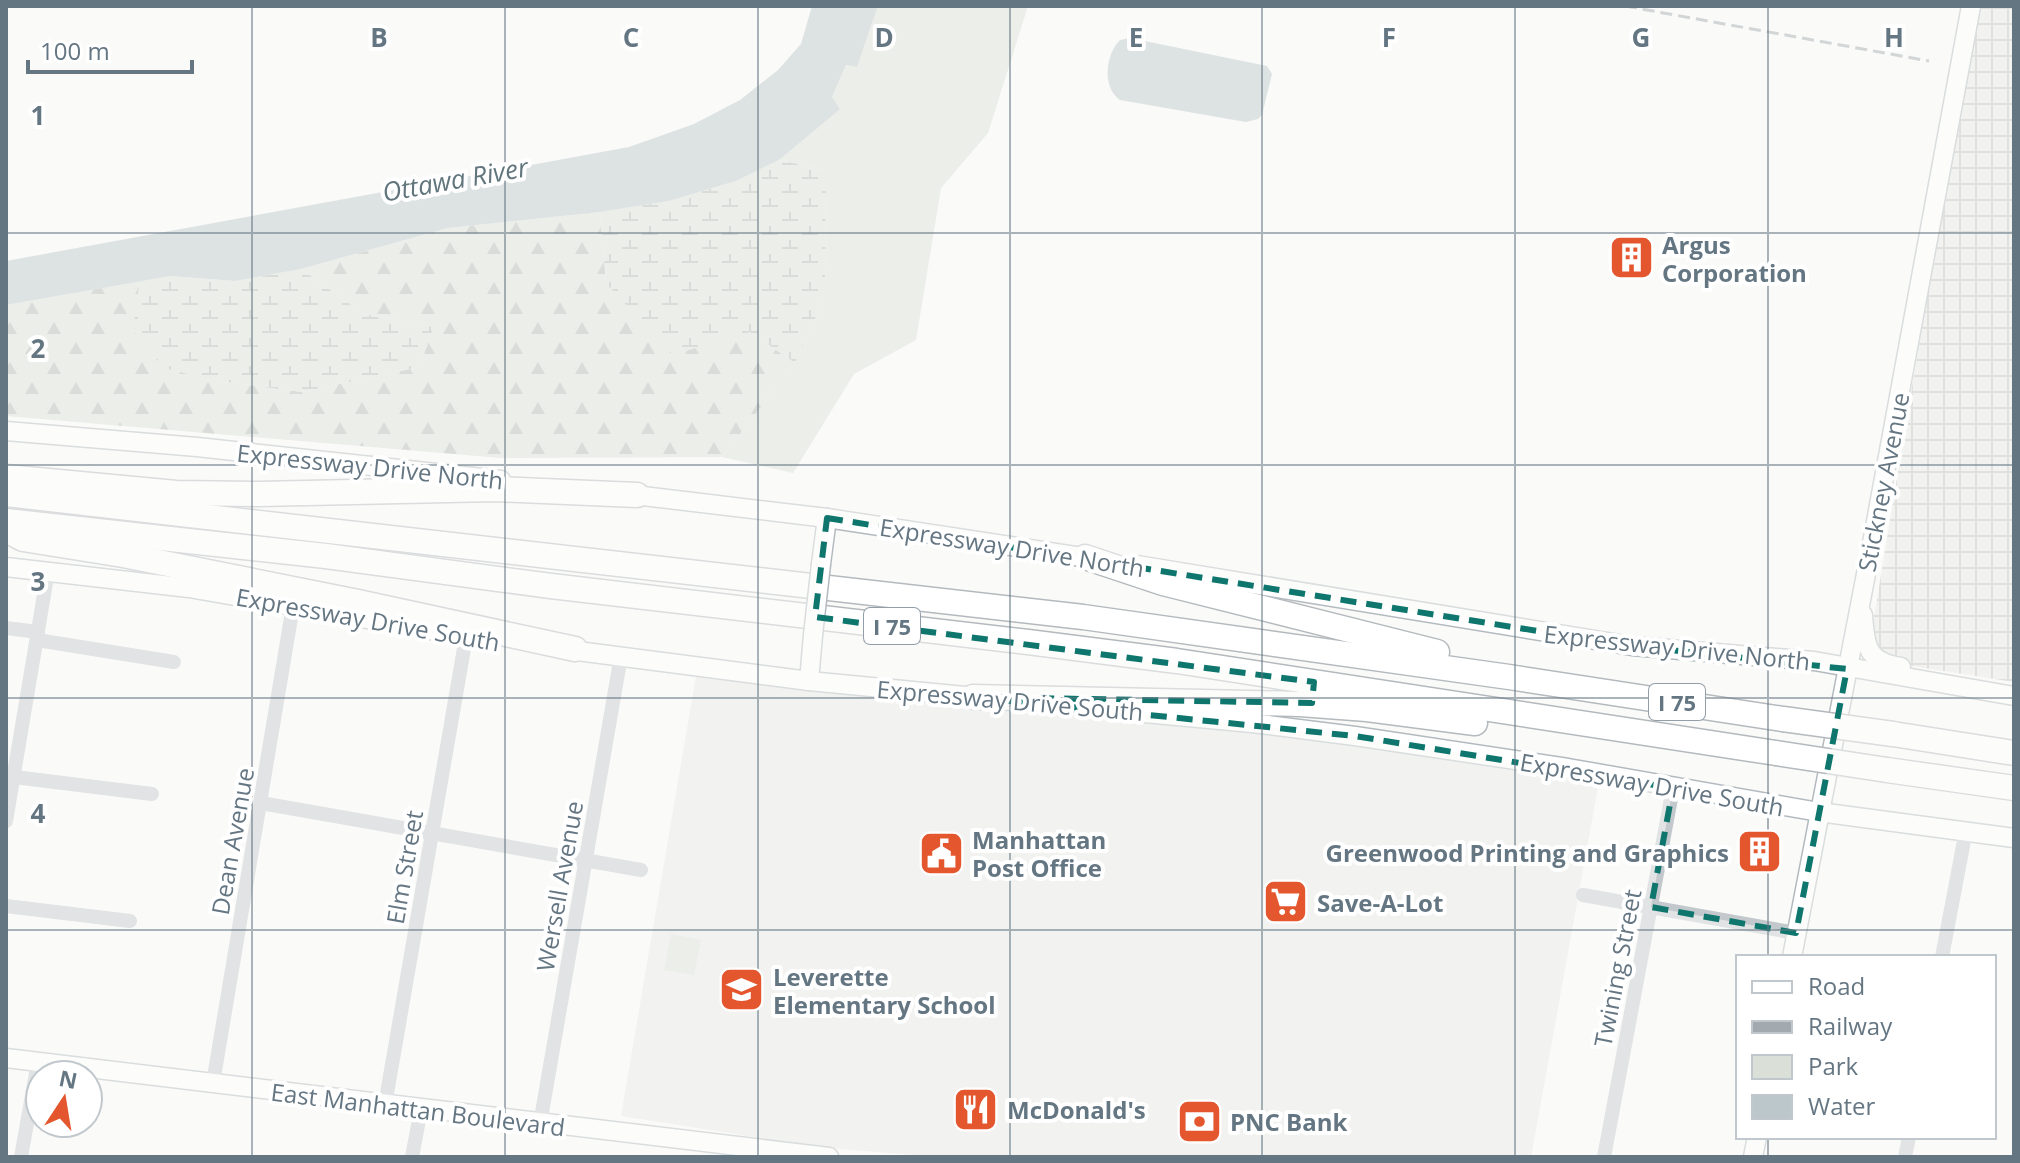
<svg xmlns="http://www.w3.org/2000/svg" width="2020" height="1163" viewBox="0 0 2020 1163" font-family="'Open Sans',sans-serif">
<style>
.built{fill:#e8e9e9}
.industrial{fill:url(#industrial-grid)}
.green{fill:#dadfd7}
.forest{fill:url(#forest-firs)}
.wetland{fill:url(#wetland-marsh)}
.water{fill:#bbc7cb}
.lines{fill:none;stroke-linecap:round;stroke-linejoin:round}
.secondary-casing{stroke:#b3babf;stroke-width:21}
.highway-casing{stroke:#b4b9bd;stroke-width:27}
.street{stroke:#c3c8cc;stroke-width:14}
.secondary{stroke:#fff;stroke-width:18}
.highway{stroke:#fff;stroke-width:24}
.rail{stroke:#a2aab0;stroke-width:3;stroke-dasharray:12 6;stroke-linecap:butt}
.secondary-bridge-casing{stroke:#b3babf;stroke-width:21;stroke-linecap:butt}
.highway-bridge-casing{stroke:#b4b9bd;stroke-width:27;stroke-linecap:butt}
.secondary-bridge{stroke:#fff;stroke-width:18}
.highway-bridge{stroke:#fff;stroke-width:24}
.marked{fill:none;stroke:#0f766e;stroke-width:6;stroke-dasharray:16 10;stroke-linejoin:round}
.grid{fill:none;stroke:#657683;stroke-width:2;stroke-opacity:0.55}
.labels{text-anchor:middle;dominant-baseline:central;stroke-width:8;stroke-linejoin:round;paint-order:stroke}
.shield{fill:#fff;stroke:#939fa8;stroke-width:2}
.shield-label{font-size:22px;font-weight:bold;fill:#657683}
.poi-label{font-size:24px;font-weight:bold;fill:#657683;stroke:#fff;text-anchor:start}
.street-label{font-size:24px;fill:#657683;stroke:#fff}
.water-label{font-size:26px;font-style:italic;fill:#60757c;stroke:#fff}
.grid-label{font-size:26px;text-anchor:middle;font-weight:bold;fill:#657683;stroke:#fff;stroke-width:8;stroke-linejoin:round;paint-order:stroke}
</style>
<defs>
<pattern id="industrial-grid" width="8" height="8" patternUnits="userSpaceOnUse" patternTransform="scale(2)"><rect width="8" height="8" fill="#e8e9e9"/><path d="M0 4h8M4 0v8" fill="none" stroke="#c0c1c2"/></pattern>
<pattern id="forest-firs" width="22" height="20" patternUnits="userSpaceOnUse" patternTransform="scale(2)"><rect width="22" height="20" fill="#dadfd7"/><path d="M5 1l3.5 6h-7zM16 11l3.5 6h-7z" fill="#b4b9b4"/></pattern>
<pattern id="wetland-marsh" width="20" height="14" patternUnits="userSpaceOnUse" patternTransform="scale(2)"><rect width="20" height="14" fill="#dadfd7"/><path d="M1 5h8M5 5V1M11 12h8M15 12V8" fill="none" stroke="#b4b9b4"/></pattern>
</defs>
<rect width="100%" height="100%" fill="#fafaf8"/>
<polygon class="built" points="696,676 898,699 1268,732 1555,774 1598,787 1531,1157 935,1157 819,1147 621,1116"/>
<polygon class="industrial" points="1975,6 2014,6 2014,682 1898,664 1879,652 1873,623"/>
<g class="green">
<polygon points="878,6 1028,6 988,133 941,188 916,340 854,374 793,473 722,457 795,363 825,296 826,170 779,160 839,109 832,97 846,65 857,67"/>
<polygon points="671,934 701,940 694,975 664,970"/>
</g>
<polygon class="forest" points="600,212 606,283 750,332 795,363 722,457 501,458 6,416 6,305 140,281 134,329 218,381 302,392 419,367 434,327 364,314 301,269 448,228"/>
<g class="wetland">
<polygon points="779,160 826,170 825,296 795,363 750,332 672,355 606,283 600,212 669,201 736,181"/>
<polygon points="301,269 364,314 434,327 419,367 302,392 218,381 163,368 133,329 140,281 170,276 235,281"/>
</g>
<g class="water">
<polygon points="812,6 878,6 857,67 846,65 832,97 840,109 779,160 736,181 669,201 600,212 448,228 301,269 235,281 170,276 6,305 6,261 629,147 694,124 740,100 778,70 801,44"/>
<path d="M1130 38 1267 66 1272 74 1262 115 1258 119 1246 122 1120 100C1102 88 1105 55 1120 40Z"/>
</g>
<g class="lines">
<defs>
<g id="secondary">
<polyline points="6,431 197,447 501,480"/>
<polyline points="626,494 827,518 1095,559"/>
<polyline points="821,564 827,518"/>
<polyline points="1137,565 1632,646 1814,661 2014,696"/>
<polyline points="6,567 189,588 470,637"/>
<path d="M1863 615C1865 646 1867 662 1901 667"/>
<polyline points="562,649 809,681 986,698"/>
<polyline points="809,681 813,635"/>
<polyline points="1123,711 1252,723 1355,736 1568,768 1819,812 2014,838"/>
<polyline points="1792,957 1872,543 1971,6"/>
<polyline points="6,1058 829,1157"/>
<polyline points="1753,1157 1757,1137"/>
</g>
<g id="highway">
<polyline points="6,477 176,493 259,494 495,489 637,495"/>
<polyline points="6,494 1083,617 1509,677 1783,719"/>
<polyline points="6,521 326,556 551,586 1028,642 1177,661 1776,753"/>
<polyline points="6,530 23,539 123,555 358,602 575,649"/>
<polyline points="1085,557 1163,583 1437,652"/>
<polyline points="973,697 1300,704 1367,709 1475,723"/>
<polyline points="1893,734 2014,753"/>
<polyline points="1887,770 2014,788"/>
</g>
</defs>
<use href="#secondary" class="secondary-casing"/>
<use href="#highway" class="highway-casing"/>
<g class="street">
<polyline points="6,628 38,632"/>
<polyline points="37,640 174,662"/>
<polyline points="6,776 152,794"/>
<polyline points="261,803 641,870"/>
<polyline points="6,821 48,571"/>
<polyline points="1583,895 1796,933"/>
<polyline points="6,906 130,921"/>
<polyline points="1942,957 1966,830"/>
<polyline points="213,1083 293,606"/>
<polyline points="385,1105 466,637"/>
<polyline points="540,1124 621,656"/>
<polyline points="21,1157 38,1062"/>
<polyline points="412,1157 421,1109"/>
<polyline points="1604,1157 1673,788"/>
<polyline points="1905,1157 1909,1137"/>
</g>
<use href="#secondary" class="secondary"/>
<use href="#highway" class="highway"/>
<polyline class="rail" points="1625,6 1929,61"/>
<defs>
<polyline id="secondary-bridge" points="813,635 821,564"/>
<g id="highway-bridge">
<polyline points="1783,719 1893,734"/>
<polyline points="1776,753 1887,770"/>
</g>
</defs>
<use href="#secondary-bridge" class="secondary-bridge-casing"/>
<use href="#highway-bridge" class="highway-bridge-casing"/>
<use href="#secondary-bridge" class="secondary-bridge"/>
<use href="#highway-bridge" class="highway-bridge"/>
</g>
<path d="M0 0H2020V1163H0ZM827 518 1632 646 1847 669 1796 933 1651 907 1673 788 1355 736 973 697 1312 703 1314 682 815 617Z" fill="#fafaf8" fill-opacity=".55" fill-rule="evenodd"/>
<path class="marked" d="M827 518 1632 646 1847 669 1796 933 1651 907 1673 788 1355 736 973 697 1312 703 1314 682 815 617Z"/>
<path class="grid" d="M252 6V1157M505 6V1157M758 6V1157M1010 6V1157M1262 6V1157M1515 6V1157M1768 6V957M6 233H2014M6 465H2014M6 698H2014M6 930H2014M1768 1137V1157"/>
<defs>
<symbol id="building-square" viewBox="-11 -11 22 22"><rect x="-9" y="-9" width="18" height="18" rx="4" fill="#e4572e" stroke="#fff"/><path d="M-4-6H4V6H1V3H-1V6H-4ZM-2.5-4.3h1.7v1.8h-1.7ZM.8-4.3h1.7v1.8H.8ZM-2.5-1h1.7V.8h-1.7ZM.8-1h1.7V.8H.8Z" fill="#fff"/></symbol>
<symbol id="civic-square" viewBox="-11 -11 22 22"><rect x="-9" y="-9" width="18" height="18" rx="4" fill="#e4572e" stroke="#fff"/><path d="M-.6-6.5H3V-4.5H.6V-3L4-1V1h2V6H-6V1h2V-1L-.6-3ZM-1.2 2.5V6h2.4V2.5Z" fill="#fff"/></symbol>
<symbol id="supermarket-square" viewBox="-11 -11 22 22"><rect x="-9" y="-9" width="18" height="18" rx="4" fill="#e4572e" stroke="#fff"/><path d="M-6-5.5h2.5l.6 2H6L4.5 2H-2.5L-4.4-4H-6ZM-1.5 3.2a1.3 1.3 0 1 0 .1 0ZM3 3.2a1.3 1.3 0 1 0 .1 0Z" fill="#fff"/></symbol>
<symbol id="school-square" viewBox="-11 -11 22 22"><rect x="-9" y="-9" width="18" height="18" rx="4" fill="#e4572e" stroke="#fff"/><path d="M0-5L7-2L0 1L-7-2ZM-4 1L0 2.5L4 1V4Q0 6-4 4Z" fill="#fff"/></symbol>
<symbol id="restaurant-square" viewBox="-11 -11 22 22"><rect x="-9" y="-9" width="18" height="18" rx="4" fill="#e4572e" stroke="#fff"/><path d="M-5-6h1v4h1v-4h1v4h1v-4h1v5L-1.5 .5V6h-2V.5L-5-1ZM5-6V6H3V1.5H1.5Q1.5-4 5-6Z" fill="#fff"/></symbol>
<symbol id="bank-square" viewBox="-11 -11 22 22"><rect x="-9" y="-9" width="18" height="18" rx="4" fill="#e4572e" stroke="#fff"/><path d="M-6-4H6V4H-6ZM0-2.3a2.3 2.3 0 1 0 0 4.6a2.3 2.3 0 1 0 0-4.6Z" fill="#fff"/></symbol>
</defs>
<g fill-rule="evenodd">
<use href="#building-square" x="1606" y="232" width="51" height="51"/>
<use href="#building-square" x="1734" y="826" width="51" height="51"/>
<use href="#civic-square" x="916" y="828" width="51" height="51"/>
<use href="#supermarket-square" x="1260" y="876" width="51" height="51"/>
<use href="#school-square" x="716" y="964" width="51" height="51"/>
<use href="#restaurant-square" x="950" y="1084" width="51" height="51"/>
<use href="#bank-square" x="1174" y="1096" width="51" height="51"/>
</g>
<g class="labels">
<g class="shield">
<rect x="864" y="608" width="56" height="36" rx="6"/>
<rect x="1649" y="684" width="56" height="36" rx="6"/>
</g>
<g class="shield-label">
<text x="892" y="626">I 75</text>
<text x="1677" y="702">I 75</text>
</g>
<g class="poi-label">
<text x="1662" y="244">Argus<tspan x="1662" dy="28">Corporation</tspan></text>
<text x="972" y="839">Manhattan<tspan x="972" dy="28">Post Office</tspan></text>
<text x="1729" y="852" text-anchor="end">Greenwood Printing and Graphics</text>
<text x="1317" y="902">Save-A-Lot</text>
<text x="773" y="976">Leverette<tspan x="773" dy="28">Elementary School</tspan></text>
<text x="1007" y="1109">McDonald's</text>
<text x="1230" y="1121">PNC Bank</text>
</g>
<g class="street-label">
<text transform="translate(370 466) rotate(6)">Expressway Drive North</text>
<text transform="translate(1883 482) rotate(-79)">Stickney Avenue</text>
<text transform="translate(1012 547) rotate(9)">Expressway Drive North</text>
<text transform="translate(368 619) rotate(10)">Expressway Drive South</text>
<text transform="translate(1677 647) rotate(6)">Expressway Drive North</text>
<text transform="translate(1010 700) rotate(5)">Expressway Drive South</text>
<text transform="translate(1652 784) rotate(10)">Expressway Drive South</text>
<text transform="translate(232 841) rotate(-80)">Dean Avenue</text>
<text transform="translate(404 867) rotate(-80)">Elm Street</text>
<text transform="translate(559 886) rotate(-80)">Wersell Avenue</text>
<text transform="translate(1617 968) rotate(-79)">Twining Street</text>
<text transform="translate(418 1109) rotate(7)">East Manhattan Boulevard</text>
</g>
<g class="water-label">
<text transform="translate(455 179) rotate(-10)">Ottawa River</text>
</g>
</g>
<g class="grid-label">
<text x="379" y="47">B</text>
<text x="631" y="47">C</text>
<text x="884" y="47">D</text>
<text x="1136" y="47">E</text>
<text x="1389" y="47">F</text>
<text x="1641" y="47">G</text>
<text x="1894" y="47">H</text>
<text x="38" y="125">1</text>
<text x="38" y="358">2</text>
<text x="38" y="591">3</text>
<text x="38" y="823">4</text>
</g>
<rect width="2020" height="1163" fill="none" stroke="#657683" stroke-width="16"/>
<rect x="1736" y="955" width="260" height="184" fill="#ffffff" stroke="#c1c8cd" stroke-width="2"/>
<rect x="1752" y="981" width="40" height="12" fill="#ffffff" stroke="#c1c8cd" stroke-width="2"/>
<text x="1808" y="995" font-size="24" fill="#657683">Road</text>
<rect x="1752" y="1021" width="40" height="12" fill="#a2aab0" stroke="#c1c8cd" stroke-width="2"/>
<text x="1808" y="1035" font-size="24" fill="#657683">Railway</text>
<rect x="1752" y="1055" width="40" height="24" fill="#dadfd7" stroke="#c1c8cd" stroke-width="2"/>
<text x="1808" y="1075" font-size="24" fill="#657683">Park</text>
<rect x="1752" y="1095" width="40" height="24" fill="#bbc7cb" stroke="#c1c8cd" stroke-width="2"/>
<text x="1808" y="1115" font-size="24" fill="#657683">Water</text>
<g transform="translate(64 1099) rotate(12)"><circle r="38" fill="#ffffff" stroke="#c1c8cd" stroke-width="2"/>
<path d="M0-6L14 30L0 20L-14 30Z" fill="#e4572e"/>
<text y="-12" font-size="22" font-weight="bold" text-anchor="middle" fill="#657683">N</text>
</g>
<path d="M28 60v12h164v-12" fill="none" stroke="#657683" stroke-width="4"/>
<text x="40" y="60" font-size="24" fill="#657683" stroke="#ffffff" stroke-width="6" paint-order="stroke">100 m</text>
</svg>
